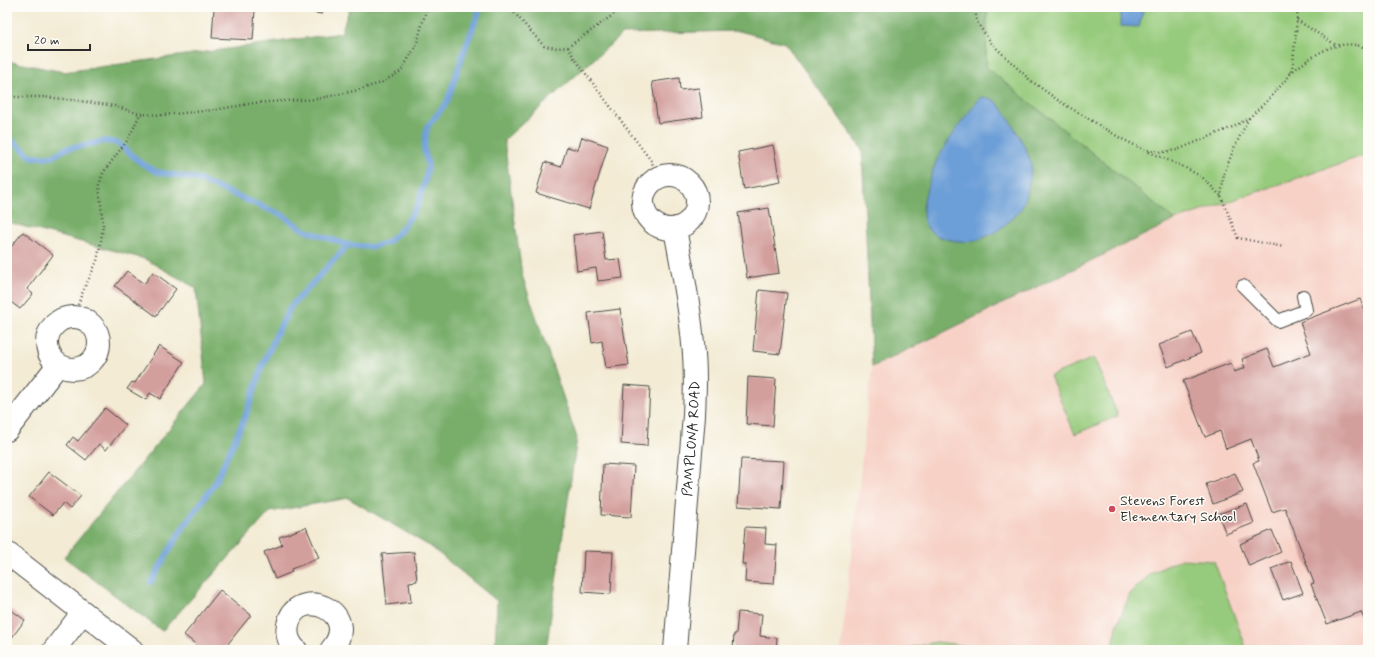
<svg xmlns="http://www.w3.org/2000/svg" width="1375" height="657" viewBox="0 0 1375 657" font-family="Mynerve,sans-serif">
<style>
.built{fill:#f7d1c6}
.green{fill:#96ca7b;stroke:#607a53}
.forest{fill:#78ae6b;stroke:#526c4b}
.water{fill:#6c9ed7;stroke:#4c6481}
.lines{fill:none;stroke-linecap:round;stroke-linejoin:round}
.stream{stroke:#6c9ed7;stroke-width:6}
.building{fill:#d39f9d}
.lane-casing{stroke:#494844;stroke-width:14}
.street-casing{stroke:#494844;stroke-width:24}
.path{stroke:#494844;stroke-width:2.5;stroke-dasharray:1 3;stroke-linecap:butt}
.lane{stroke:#fff;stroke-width:12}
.street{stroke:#fff;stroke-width:22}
.poi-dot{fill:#d1495b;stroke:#fdfcf7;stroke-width:1.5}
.labels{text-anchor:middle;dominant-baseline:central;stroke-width:3;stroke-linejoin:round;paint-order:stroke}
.street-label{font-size:14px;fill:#2b2b2b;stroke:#fdfcf7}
.poi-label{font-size:14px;fill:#2b2b2b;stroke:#fdfcf7;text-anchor:start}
</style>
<rect width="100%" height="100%" fill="#fdfcf7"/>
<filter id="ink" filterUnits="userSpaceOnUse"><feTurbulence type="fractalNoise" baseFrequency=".025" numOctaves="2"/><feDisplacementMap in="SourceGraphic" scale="8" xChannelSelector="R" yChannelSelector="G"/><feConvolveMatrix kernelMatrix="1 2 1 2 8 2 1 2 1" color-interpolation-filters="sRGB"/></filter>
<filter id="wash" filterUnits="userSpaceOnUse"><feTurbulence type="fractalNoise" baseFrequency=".012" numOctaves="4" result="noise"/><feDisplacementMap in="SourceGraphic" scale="16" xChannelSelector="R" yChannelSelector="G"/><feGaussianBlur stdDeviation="0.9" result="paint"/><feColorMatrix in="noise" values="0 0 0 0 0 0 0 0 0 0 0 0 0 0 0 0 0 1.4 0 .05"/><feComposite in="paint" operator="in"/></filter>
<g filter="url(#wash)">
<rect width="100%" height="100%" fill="#f3ebd4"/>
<polygon class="built" points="1368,154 1368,650 841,650 872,367 1175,220"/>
<g class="green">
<polygon points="987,7 1368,7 1368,154 1175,220 986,67"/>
<polygon points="1094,358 1118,416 1075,434 1050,376"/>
<polygon points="1181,559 1214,561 1247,650 1112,650 1118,623 1130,594 1150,574"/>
<polygon points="936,642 977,647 983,650 899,650"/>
</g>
<polygon class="forest" points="350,7 987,7 986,67 1175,220 872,367 862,149 785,43 739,31 622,34 504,140 522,275 577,438 546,650 495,650 497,601 431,547 348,498 270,512 162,631 64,557 206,384 196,288 145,259 7,222 7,61 64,72 341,33"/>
<g class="water">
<polygon points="1121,7 1144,7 1139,27 1120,26"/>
<path d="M981 97C986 97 991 98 995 101 1004 107 1030 153 1031 164 1032 172 1027 198 1023 205 1020 213 1002 228 995 232 975 243 964 244 943 238 914 230 923 200 930 179 932 174 934 167 936 162 949 139 964 117 981 97Z"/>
</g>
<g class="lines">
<g class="stream">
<polyline points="7,138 10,139 32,157 52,157 65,149 104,141 118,143 141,163 157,172 197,179 282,215 304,230 348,245 372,247 388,242 401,230 417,207 425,181 428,166 424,149 427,127 447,102 465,48 481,7"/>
<polyline points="151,582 180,532 215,483 246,415 262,367 276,335 291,306 348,245"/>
</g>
</g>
<g id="blocks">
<g class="building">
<polygon points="300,7 323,7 322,14 300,11"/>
<polygon points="214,8 255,10 253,40 212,38"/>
<polygon points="679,78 680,90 699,88 703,117 658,123 652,82"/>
<polygon points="582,137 608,146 589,209 536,193 545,162 561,167 567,147 578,150"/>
<polygon points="773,145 780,182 744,189 738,152"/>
<polygon points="769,208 779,273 747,278 738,213"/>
<polygon points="602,231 606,260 620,259 623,278 598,281 596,268 577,271 573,235"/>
<polygon points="23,232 53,255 27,289 33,294 20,309 7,299 7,268 10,263 7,261 7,252"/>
<polygon points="127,271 144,284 153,272 176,289 156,316 115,286"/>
<polygon points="759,290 787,293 780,354 753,351"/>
<polygon points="1360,299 1368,319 1368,629 1361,612 1327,624 1311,584 1314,583 1285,508 1272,512 1253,463 1259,461 1251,439 1226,449 1220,431 1205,437 1183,381 1231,363 1234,372 1245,368 1242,359 1267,349 1274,367 1311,353 1300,322"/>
<polygon points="620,309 629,365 606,368 602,341 592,343 588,313"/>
<polygon points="1192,332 1201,353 1168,367 1159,345"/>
<polygon points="159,346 184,362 160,399 150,393 146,400 127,389 132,382 135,383"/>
<polygon points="748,377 776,379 773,426 746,424"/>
<polygon points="624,385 650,387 647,446 621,444"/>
<polygon points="105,408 126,425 106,450 99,444 86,460 67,445 73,437 78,441"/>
<polygon points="741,459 784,461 781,509 738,506"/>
<polygon points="603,464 634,466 631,517 601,515"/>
<polygon points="49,472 81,496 70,509 63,503 53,515 29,497"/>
<polygon points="1235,473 1243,492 1213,504 1206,484"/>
<polygon points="1247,504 1254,523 1226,534 1218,514"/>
<polygon points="306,527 319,558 291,569 292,572 275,579 264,552 282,545 279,537"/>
<polygon points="745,527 766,528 765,544 777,545 774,584 745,582 746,564 742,564"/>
<polygon points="1272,530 1281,552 1249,566 1240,544"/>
<polygon points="584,551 613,552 611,594 582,592"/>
<polygon points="414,552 417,581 409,582 411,602 387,605 382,554"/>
<polygon points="1291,561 1303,593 1283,600 1271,569"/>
<polygon points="220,590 251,615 223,650 203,650 184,635"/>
<polygon points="7,607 25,620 10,640 7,637"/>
<polygon points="738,612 762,614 760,636 777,638 776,650 733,650 734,634 736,634"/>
<polygon points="576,647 603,649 603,650 576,650"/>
</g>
</g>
</g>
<g filter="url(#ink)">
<use href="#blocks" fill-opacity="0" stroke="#494844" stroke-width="1"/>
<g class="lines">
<defs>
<polyline id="lane" points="1243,286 1278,321 1306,310 1303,296"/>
<g id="street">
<circle cx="670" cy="202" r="27"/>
<circle cx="73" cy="343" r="26"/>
<polyline points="7,430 58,365"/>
<polyline points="7,553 132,650"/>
<polyline points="54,650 83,612"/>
<path d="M296 650C289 643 286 634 288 625 296 583 364 612 331 650"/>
<path id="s1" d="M675 650 694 415C695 391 696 368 693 344 690 306 682 267 675 229"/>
</g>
</defs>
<use href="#lane" class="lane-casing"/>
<use href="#street" class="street-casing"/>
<g class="path">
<polyline points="509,7 544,46 558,48 568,47 624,7"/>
<polyline points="974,7 978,24 992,44 1030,80 1059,101 1122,139 1145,150 1163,152 1177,150 1235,126 1249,118 1267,101 1285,81 1290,74 1293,64 1298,7"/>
<polyline points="1297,20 1336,45"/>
<polyline points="568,47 574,58 652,162 656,178"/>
<path d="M1290 73C1313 56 1338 35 1368 49"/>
<polyline points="7,99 15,97 42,97 65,99 115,106 140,114 163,115 214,110 254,103 316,99 354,91 381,83 401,71 416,46 427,7"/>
<polyline points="1249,118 1234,148 1224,174 1221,196 1238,238 1284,247"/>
<polyline points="1149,152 1182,166 1202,177 1221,196"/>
<polyline points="74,316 81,296 97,261 101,241 103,225 99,185 103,173 129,138 140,114"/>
</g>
<use href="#lane" class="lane"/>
<use href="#street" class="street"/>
</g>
</g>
<circle class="poi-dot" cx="1112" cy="509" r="4"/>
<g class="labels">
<g class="street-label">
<text stroke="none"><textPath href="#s1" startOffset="212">PAMPLONA ROAD</textPath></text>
</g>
<g class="poi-label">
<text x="1120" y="501">Stevens Forest<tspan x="1120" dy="16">Elementary School</tspan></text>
</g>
</g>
<rect width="1375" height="657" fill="none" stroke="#fdfcf7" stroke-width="24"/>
<path d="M28 44v6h62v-6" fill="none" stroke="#2b2b2b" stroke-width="2"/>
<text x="34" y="44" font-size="12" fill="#2b2b2b" stroke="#fdfcf7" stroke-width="3" paint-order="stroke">20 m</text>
</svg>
